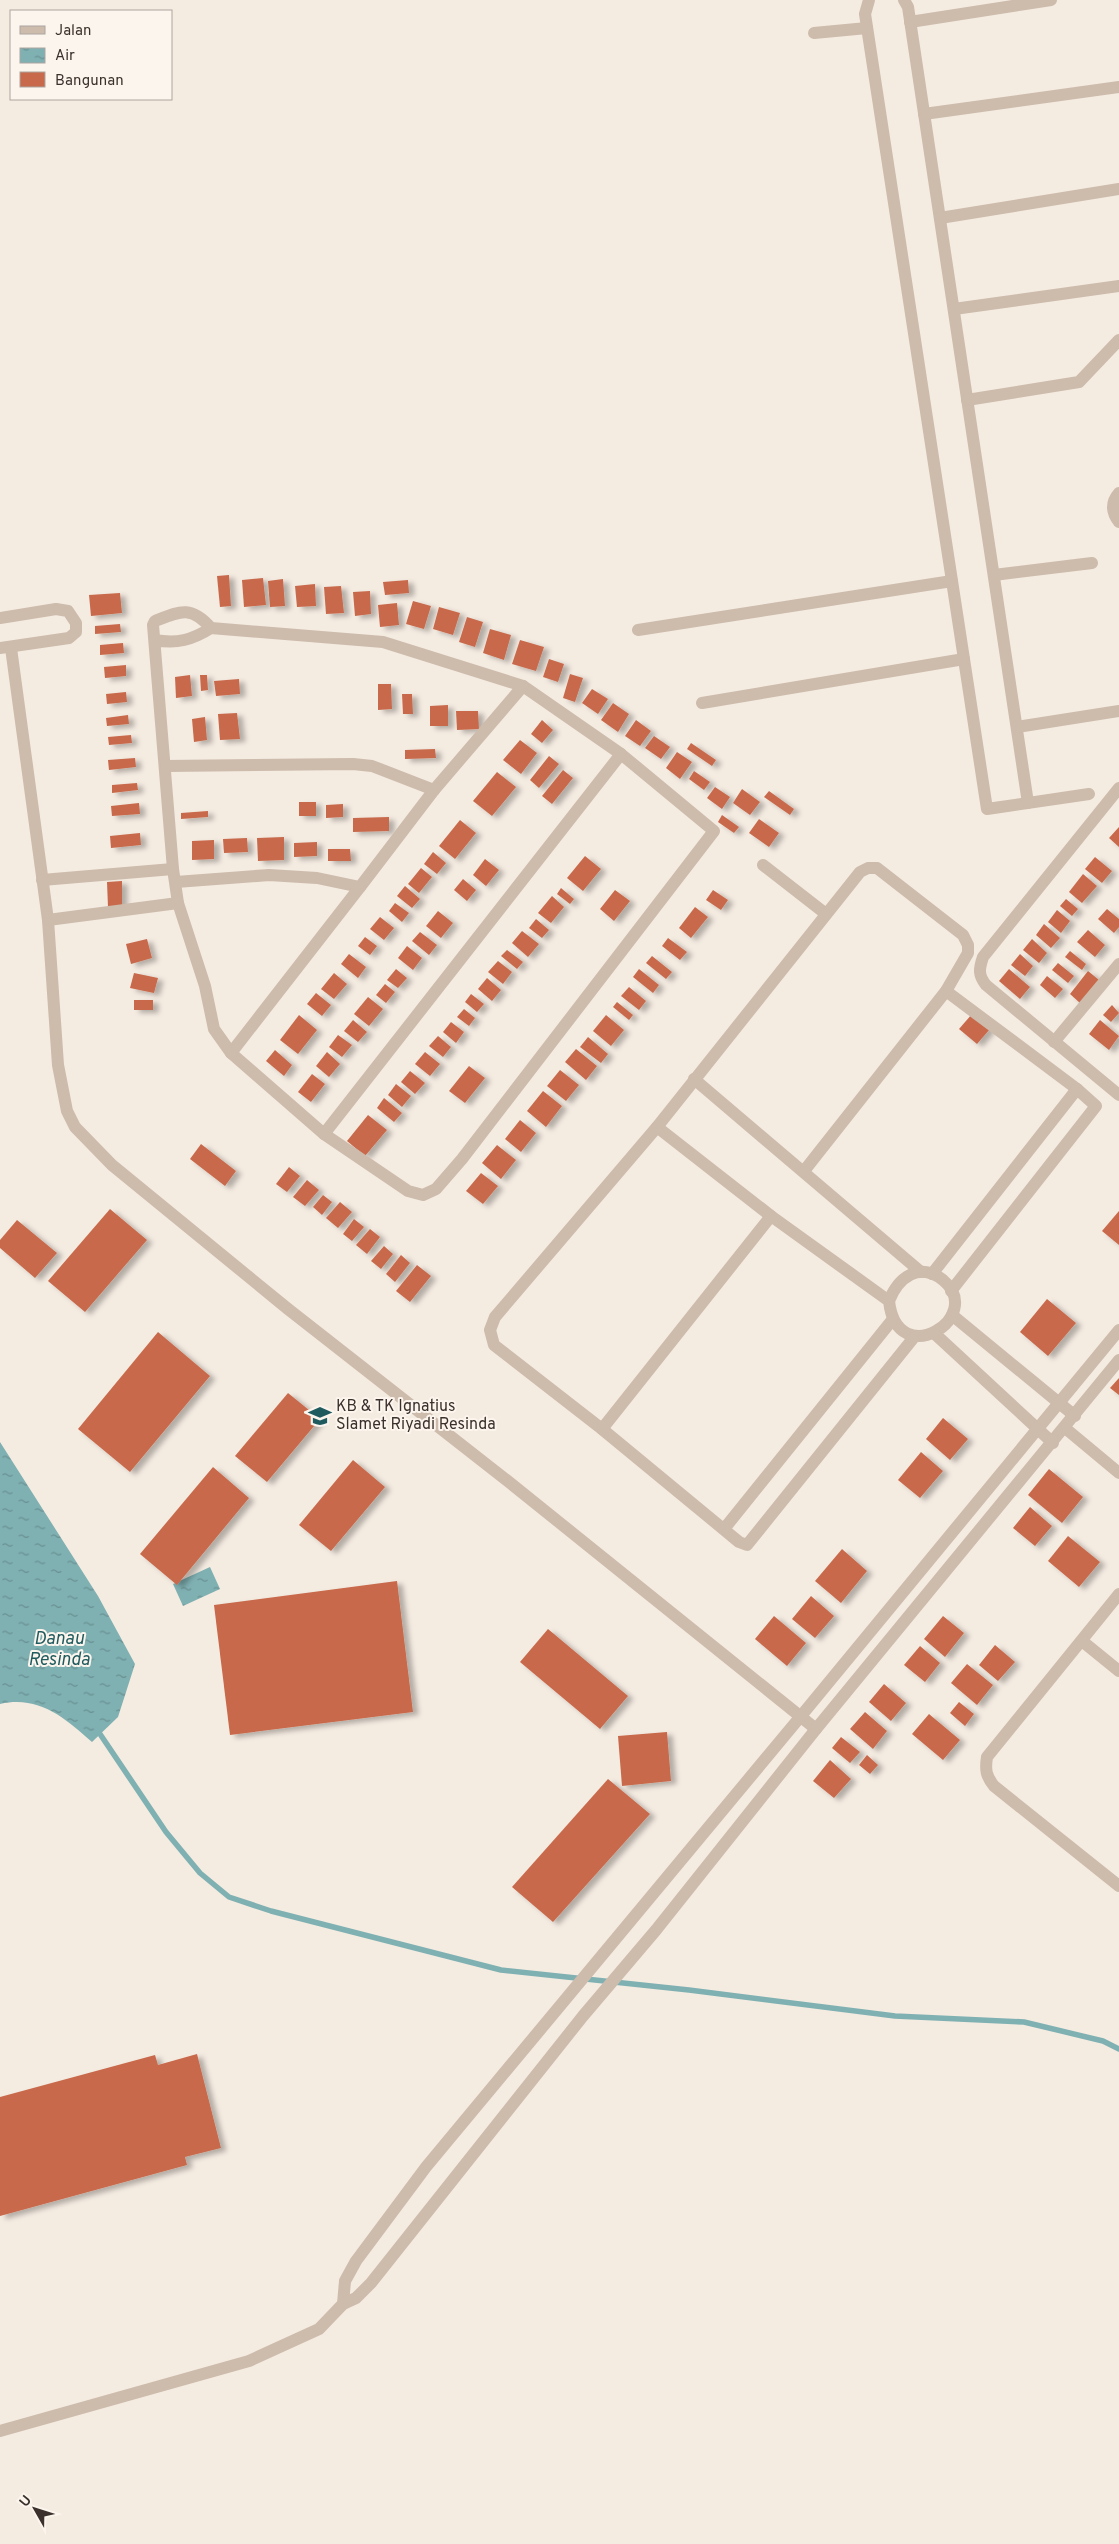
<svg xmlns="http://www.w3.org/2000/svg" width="1119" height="2544" viewBox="0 0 1119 2544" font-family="Overpass,sans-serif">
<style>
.water{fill:url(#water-ripples)}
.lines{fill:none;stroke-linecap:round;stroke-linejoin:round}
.stream{stroke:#7fb0b2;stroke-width:5.5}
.building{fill:#c8694b;filter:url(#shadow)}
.minor{stroke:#cdbbac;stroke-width:12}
.labels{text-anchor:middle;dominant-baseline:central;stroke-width:4;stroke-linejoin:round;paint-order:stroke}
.poi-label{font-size:16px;fill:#3b302b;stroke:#fbf5ee;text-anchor:start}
.water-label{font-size:18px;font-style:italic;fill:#1f5a5e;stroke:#fbf5ee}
</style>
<defs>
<pattern id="water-ripples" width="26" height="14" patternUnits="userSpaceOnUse" patternTransform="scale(1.25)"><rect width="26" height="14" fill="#7fb0b2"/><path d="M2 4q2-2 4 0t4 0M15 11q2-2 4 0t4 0" fill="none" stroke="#699091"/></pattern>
<filter id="shadow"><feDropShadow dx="5.5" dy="3" stdDeviation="2.5" flood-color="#0004"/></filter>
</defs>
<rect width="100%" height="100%" fill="#f4ebe1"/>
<g class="water">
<path d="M0 1442 98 1596 135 1664 118 1717 92 1742C65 1718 39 1695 0 1704Z"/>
<polygon points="210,1567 220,1589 183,1606 173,1584"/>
</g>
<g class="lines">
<polyline class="stream" points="100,1734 166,1832 200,1873 229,1897 271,1911 501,1970 689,1990 895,2016 1024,2022 1103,2041 1119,2049"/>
</g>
<g class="building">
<polygon points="229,575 231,606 220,607 217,576"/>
<polygon points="263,578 266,605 244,607 242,580"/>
<polygon points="283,579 285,606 270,607 268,581"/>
<polygon points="408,580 409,593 385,595 383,582"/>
<polygon points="315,584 316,606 297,607 295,586"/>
<polygon points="341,586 344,613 326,614 324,587"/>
<polygon points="370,591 371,614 355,616 353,592"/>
<polygon points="120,593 122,613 91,616 89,595"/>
<polygon points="413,601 431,606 424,629 406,624"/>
<polygon points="397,603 399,625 380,627 378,605"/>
<polygon points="439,607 460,613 453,635 433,629"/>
<polygon points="467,617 483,622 475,647 459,642"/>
<polygon points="120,624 121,632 95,634 95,626"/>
<polygon points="490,629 511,635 504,660 483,653"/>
<polygon points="520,640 544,647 536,671 512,664"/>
<polygon points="123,643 124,653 100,655 100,645"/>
<polygon points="549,659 564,664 558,682 543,677"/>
<polygon points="126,665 126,676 105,678 104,667"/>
<polygon points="570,674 583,678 575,702 563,698"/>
<polygon points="190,675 192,696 176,698 175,677"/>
<polygon points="200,675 207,675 208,690 201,691"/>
<polygon points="239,679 240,694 216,696 214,681"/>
<polygon points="378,684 391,684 392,709 378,710"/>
<polygon points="592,689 608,699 598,714 582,703"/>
<polygon points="126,692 127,702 107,704 106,694"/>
<polygon points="402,694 412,694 413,714 403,714"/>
<polygon points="613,703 629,714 618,732 601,720"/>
<polygon points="448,705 448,726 430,726 430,706"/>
<polygon points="456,711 478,711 479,729 457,730"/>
<polygon points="237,713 240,739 220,740 218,714"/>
<polygon points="128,715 129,724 107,726 106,718"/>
<polygon points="205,717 207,740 194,742 192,719"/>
<polygon points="542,720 553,730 542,743 531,734"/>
<polygon points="636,720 651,731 640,746 625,736"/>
<polygon points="131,735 132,743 109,745 108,737"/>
<polygon points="654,736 670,747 661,759 645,748"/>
<polygon points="520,740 537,753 521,774 503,760"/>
<polygon points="691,743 716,760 712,766 687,749"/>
<polygon points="435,749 436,758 405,759 405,750"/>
<polygon points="677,752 692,762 680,779 666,768"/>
<polygon points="549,756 559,764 539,788 530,780"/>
<polygon points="135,758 136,767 109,770 108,760"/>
<polygon points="563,770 573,778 552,804 542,796"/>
<polygon points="694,771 710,782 704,790 689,779"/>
<polygon points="497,772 516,787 492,816 473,801"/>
<polygon points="137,783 138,790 112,793 112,785"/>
<polygon points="715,787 730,797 722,809 707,798"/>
<polygon points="742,789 760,802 750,815 733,803"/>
<polygon points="769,791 794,809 790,815 764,797"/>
<rect x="299" y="802" width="17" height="14"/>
<polygon points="139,803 140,814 112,816 111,806"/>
<polygon points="343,804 343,817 326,818 326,805"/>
<polygon points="208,811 208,817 181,819 181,813"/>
<polygon points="722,815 739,827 734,833 718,822"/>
<polygon points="389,817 389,831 353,832 353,818"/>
<polygon points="759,819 779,833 769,847 749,833"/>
<polygon points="460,820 476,833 455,859 439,846"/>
<polygon points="1119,827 1119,847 1109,838"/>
<polygon points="140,833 141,845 111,848 110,836"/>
<polygon points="284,837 284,860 258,861 257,838"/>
<polygon points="247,838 248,852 224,853 223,839"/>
<polygon points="214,840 214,859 192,860 192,841"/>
<polygon points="317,842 317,856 294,857 294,843"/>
<polygon points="328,849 350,849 351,861 328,861"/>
<polygon points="433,852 446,863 437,874 424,864"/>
<polygon points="585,856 601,869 583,891 567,878"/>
<polygon points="1095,857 1112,871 1102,883 1085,869"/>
<polygon points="485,859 499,870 486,886 473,875"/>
<polygon points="421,868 432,877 419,893 408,884"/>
<polygon points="1083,874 1097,886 1082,903 1069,892"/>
<polygon points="463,879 476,890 467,901 454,890"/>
<polygon points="122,881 122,907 108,907 107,882"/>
<polygon points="405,886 420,899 412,908 397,896"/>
<polygon points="561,888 574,899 570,904 557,894"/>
<polygon points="615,890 630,901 614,921 600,909"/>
<polygon points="713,890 728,900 721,910 706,900"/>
<polygon points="552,896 564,907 551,923 538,913"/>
<polygon points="1066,899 1078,909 1072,916 1060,906"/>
<polygon points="395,903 409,913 402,922 389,911"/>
<polygon points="695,907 708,917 691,938 679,928"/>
<polygon points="1107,909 1119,919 1119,927 1114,933 1098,919"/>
<polygon points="1057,910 1070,921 1061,933 1048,922"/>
<polygon points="438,911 453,923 441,938 426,926"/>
<polygon points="380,917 394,928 384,940 370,929"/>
<polygon points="536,919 549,930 542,938 529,928"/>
<polygon points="1044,924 1060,938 1051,948 1036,935"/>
<polygon points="1088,930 1105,945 1095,957 1077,942"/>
<polygon points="522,931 539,944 528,957 512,943"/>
<polygon points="420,932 437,945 429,955 412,941"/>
<polygon points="365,937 377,946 370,955 358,946"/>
<polygon points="668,938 687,952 680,960 662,946"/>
<polygon points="147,939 152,958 131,964 126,944"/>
<polygon points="1032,939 1047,953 1039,963 1023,950"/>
<polygon points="407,946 422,958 413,970 398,958"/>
<polygon points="507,950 523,962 517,969 501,956"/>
<polygon points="1070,951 1086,964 1082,970 1065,957"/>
<polygon points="349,954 366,967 358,978 341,964"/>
<polygon points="1020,954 1033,966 1025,976 1011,965"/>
<polygon points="652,956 672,972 666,979 646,963"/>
<polygon points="498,961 512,972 503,984 488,972"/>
<polygon points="1058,963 1074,976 1068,983 1052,970"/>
<polygon points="396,969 407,978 398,988 387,980"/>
<polygon points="639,969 659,985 653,993 633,977"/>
<polygon points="1009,969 1030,987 1020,999 999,981"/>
<polygon points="1088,971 1099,980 1080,1003 1070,994"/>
<polygon points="134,973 158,978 154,993 130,988"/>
<polygon points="334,973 347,984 334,999 321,989"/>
<polygon points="1047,976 1063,989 1055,998 1040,985"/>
<polygon points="487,978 501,990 492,1001 478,989"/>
<polygon points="385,984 395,992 386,1003 376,995"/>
<polygon points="629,987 646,1001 639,1010 621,996"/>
<polygon points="316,993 331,1005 322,1016 307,1004"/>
<polygon points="471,994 484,1004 477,1012 465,1002"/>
<polygon points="368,997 383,1009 369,1026 354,1014"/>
<rect x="134" y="1000" width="19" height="10"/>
<polygon points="617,1002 633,1015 629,1020 613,1007"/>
<polygon points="1112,1005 1119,1013 1111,1022 1103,1015"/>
<polygon points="464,1009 475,1018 469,1026 457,1017"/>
<polygon points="972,1014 990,1029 977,1044 959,1029"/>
<polygon points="299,1015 317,1030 298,1054 280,1040"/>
<polygon points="606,1015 624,1030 611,1046 593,1031"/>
<polygon points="353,1020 367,1032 358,1042 344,1031"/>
<polygon points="1100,1020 1119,1036 1109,1050 1089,1034"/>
<polygon points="451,1022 464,1032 456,1043 443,1032"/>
<polygon points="338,1035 352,1045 342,1057 329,1047"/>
<polygon points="438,1036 451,1047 443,1057 429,1046"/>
<polygon points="588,1037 608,1054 601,1063 580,1047"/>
<polygon points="576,1049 597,1066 586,1080 565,1062"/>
<polygon points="275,1050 292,1065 284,1076 266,1061"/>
<polygon points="327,1052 340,1064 329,1077 316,1066"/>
<polygon points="425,1052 440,1064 430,1076 415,1064"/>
<polygon points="469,1066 485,1078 465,1103 449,1091"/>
<polygon points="560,1070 579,1085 566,1101 547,1086"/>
<polygon points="410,1071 425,1083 415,1094 401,1082"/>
<polygon points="312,1074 325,1084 311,1102 298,1092"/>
<polygon points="396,1084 411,1096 402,1107 388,1095"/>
<polygon points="543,1091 562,1106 546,1127 527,1111"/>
<polygon points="384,1098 402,1113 394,1122 377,1108"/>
<polygon points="368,1115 387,1130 365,1156 347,1141"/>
<polygon points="520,1120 536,1133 521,1152 505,1139"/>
<polygon points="201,1144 236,1171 225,1186 190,1159"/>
<polygon points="497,1145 516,1160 501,1179 482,1163"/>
<polygon points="289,1167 300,1176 287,1192 276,1184"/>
<polygon points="481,1173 498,1186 483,1204 466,1191"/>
<polygon points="307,1180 319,1190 305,1206 293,1197"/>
<polygon points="323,1195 332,1202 322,1215 313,1207"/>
<polygon points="340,1202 352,1212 338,1228 326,1218"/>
<polygon points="110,1209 147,1240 85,1312 48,1281"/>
<polygon points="1119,1211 1119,1245 1102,1231"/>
<polygon points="354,1219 364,1227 352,1241 343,1234"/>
<polygon points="17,1220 57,1253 35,1278 0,1248 0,1240"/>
<polygon points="370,1229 380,1237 367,1254 356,1245"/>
<polygon points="384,1246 393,1254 381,1269 371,1261"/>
<polygon points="401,1255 410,1263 395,1282 386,1274"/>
<polygon points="417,1265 431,1276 410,1302 396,1291"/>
<polygon points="1047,1299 1076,1323 1048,1356 1020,1332"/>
<polygon points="158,1332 210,1376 130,1472 78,1429"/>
<polygon points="1119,1378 1119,1395 1110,1388"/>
<polygon points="288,1393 320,1419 267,1482 235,1456"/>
<polygon points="943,1418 968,1439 950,1460 926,1439"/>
<polygon points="921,1452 943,1471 920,1498 898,1480"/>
<polygon points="353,1460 385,1487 331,1551 299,1525"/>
<polygon points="213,1467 249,1498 177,1585 140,1554"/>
<polygon points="1049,1469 1083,1497 1062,1523 1028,1495"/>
<polygon points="1030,1507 1052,1526 1035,1546 1013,1528"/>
<polygon points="1068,1536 1100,1562 1079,1587 1048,1561"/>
<polygon points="842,1549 867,1571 841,1603 815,1581"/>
<polygon points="397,1581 413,1712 230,1735 214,1605"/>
<polygon points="811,1596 834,1616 815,1638 792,1619"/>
<polygon points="774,1616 806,1643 787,1666 755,1639"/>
<polygon points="943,1616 964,1633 945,1657 924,1639"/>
<polygon points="548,1629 628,1696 600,1729 520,1662"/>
<polygon points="995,1645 1015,1662 998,1681 979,1665"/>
<polygon points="920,1646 940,1663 925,1682 904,1665"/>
<polygon points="967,1664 993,1685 977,1705 951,1683"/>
<polygon points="884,1684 906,1703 891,1721 869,1702"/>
<polygon points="959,1702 974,1714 965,1726 950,1713"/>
<polygon points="865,1712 887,1731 873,1749 850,1729"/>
<polygon points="929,1714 960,1740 943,1760 912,1734"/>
<polygon points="667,1732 671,1781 622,1786 618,1736"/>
<polygon points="841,1737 860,1752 850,1763 832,1748"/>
<polygon points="867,1755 878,1765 870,1774 859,1765"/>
<polygon points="830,1760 851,1779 834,1798 813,1781"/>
<polygon points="608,1779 650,1814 553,1922 512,1887"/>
<polygon points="197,2054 221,2148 185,2157 187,2165 0,2216 0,2097 155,2055 158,2065"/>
</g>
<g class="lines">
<g class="minor">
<polyline points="869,0 865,14 987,809 1089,794"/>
<polyline points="904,0 908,7 1028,803"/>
<polyline points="910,22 1051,0"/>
<polyline points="814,33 867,28"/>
<polyline points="924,114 1119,87"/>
<polyline points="940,218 1119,189"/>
<polyline points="954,309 1119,286"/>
<polyline points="967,400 1079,382 1119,340"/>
<path d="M1119 493C1111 502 1111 512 1119 522"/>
<polyline points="994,575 1092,563"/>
<polyline points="0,618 56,609 68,611 76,623 76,632 69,638 0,648"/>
<polyline points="638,630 952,581"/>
<path d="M155 640C177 644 192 640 211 628L383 642 523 686 621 754 714 831 462 1159 436 1189 423 1195 408 1191 324 1134 231 1053 214 1029 205 986 178 903 173 869 153 625 155 621C180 611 191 605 211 628"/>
<polyline points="11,648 48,920 58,1065 67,1111 75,1127 112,1165 288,1309 509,1482 816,1729"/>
<polyline points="702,703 964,659"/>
<polyline points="1017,727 1119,711"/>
<polyline points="166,766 353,764 372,766 434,790"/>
<path d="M1119 788 983 957C979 969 978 975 986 985L1119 1095"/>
<polyline points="763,865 826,914"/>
<polyline points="42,880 173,869"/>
<polyline points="176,882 269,875 317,878 360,887 434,790 523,686"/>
<polyline points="48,920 178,903"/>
<polyline points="946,991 1077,1089 1096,1106 951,1291"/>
<polyline points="1054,1042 1119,964"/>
<polyline points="231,1053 360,887"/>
<polyline points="694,1079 921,1272"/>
<path d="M657 1127 771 1216 889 1301C897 1373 987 1317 943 1280 919 1261 898 1278 889 1301"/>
<polyline points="324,1134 621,754"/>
<polyline points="804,1171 946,991 968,953 968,945 963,935 877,868 868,868 860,872 657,1127 495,1317 490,1330 494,1345 602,1429 739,1542 747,1545 915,1336"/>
<polyline points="932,1274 1077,1089"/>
<polyline points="952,1315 1075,1416"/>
<polyline points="935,1334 1053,1443"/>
<polyline points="1065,1428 1119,1473"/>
<polyline points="602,1429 771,1216"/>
<polyline points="724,1529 893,1319"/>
<path d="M1119 1594 987 1757C985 1770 986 1776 994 1786L1119 1886"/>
<polyline points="1082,1641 1119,1671"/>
<polyline points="343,2304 345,2281 356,2261 426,2167 801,1716 1119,1330"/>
<polyline points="0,2431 249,2361 319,2329 343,2304 356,2298 371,2283 583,2016 656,1930 816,1729 1119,1360"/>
</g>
</g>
<defs>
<symbol id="school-bare" viewBox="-9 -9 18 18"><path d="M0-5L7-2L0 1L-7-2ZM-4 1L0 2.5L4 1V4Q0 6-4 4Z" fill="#1f5a5e" stroke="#fbf5ee" stroke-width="2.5" paint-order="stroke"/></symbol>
</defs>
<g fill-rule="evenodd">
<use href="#school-bare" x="304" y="1400" width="32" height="32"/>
</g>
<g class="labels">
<g class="poi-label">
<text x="336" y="1407">KB &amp; TK Ignatius<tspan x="336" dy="18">Slamet Riyadi Resinda</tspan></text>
</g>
<g class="water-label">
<text x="59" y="1639">Danau<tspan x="59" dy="21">Resinda</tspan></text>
</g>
</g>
<rect x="10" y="10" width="162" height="90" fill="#fbf5ee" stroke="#aea6a0"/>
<rect x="20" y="26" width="25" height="8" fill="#cdbbac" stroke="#aea6a0"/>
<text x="55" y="35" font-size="15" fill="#3b302b">Jalan</text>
<rect x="20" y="48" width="25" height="15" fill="url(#water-ripples)" stroke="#aea6a0"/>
<text x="55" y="60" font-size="15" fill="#3b302b">Air</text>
<rect x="20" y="72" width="25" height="15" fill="#c8694b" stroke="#aea6a0"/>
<text x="55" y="85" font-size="15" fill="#3b302b">Bangunan</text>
<g transform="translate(35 2509) rotate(309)" stroke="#fbf5ee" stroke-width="4" paint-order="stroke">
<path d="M0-4L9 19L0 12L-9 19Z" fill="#3b302b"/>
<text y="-8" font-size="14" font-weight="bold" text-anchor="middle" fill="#3b302b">U</text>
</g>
</svg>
